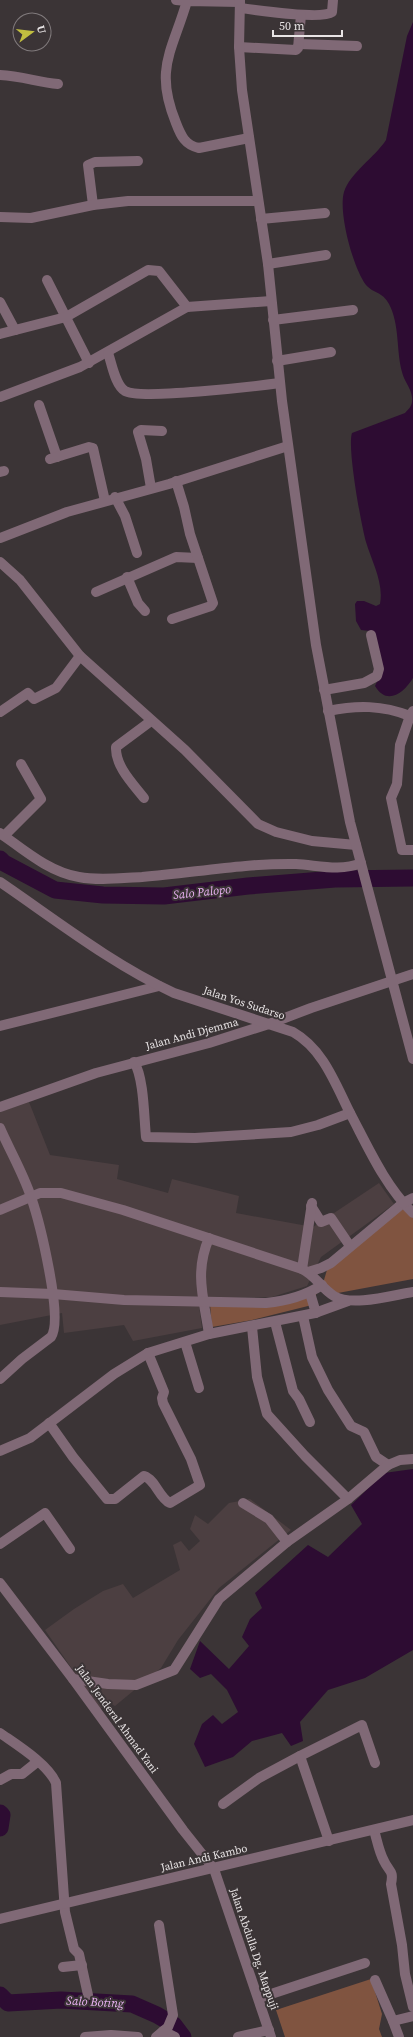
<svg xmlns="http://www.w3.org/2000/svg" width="413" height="2037" viewBox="0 0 413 2037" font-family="'Source Serif 4',serif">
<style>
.built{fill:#4c3f41}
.green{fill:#805440}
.water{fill:#2d0c32}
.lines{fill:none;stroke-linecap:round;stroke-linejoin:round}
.river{stroke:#2d0c32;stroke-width:17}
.minor{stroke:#806976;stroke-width:10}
.tertiary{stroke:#806976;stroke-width:10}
.labels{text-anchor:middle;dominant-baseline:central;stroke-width:4;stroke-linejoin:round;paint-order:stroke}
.street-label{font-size:11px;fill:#e8e4e5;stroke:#3b3436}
.water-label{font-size:12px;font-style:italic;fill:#ecb3f5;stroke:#3b3436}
</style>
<rect width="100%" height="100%" fill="#3b3436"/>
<g class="built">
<polygon points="29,1102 50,1155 119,1165 117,1179 168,1193 172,1179 239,1196 236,1213 313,1227 379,1183 394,1204 321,1257 307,1286 272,1297 198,1298 202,1328 133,1341 124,1325 64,1333 62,1313 0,1325 0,1112"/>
<polygon points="250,1499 291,1530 219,1588 178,1640 161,1668 115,1706 110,1703 100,1709 45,1630 74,1609 103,1591 123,1584 133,1598 180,1570 173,1545 181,1541 189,1551 200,1541 190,1529 195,1515 208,1524 229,1503"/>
</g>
<g class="green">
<polygon points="403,1209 413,1218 413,1279 338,1293 325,1287 324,1280 329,1263"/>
<polygon points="317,1292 312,1305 252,1320 212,1327 210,1304 265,1305"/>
<polygon points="371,1979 382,2014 379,2029 382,2037 285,2037 276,2010"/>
</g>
<g class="water">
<path d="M413 22V678C404 693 387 706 375 686L381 673 370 631 361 630 356 621 355 604 357 601H364L376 606 380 604C384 583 372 562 366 542 361 524 347 447 352 433L405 413C410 408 413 405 412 397 411 388 404 381 402 372 396 350 400 325 389 304 382 291 374 294 366 285 353 268 338 212 344 192 350 173 375 157 386 140L407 36Z"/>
<polygon points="413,1469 413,1650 365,1678 328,1690 300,1722 303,1741 291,1746 282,1733 252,1741 233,1757 205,1767 194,1744 202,1724 213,1715 222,1724 238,1712 227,1690 211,1674 200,1678 190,1669 200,1641 229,1669 249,1646 242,1637 250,1619 262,1608 255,1593 308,1545 328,1557 362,1524 351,1505 384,1473"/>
</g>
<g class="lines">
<g class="river">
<polyline points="0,859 4,863 55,890 103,895 164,896 248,886 335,879 413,878"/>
<polyline points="0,1813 2,1815 0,1828"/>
<polyline points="0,1995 8,2003 61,2000 132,2004 157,2015 174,2025 183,2037"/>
</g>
<g class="minor">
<polyline points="176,0 187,1"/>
<path d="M240 2 187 1C172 52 154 69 176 123 181 136 185 145 199 148L249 138"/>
<path d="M240 8C256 10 322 20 332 12L333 0"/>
<polyline points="299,44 357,46"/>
<polyline points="239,47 296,50 298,48 301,15"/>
<path d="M0 75C21 76 38 82 58 84"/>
<polyline points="93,205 88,165 95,162 138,161"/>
<polyline points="0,217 31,218 93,205 128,201 258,201"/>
<polyline points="261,219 325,213"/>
<polyline points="268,264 326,255"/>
<polyline points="47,280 89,363"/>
<polyline points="0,302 15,330"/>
<polyline points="187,307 271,301"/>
<polyline points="273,320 353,310"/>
<polyline points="0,334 66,317 148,270 159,271 187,307 80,367 0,397"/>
<path d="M108 353C112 364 115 385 125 391 139 400 257 386 280 383"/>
<polyline points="277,361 331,352"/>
<polyline points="39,405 57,457"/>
<polyline points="50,459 89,447 93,448 105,501"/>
<polyline points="0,472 4,471"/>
<polyline points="151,488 146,459 138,432 141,430 162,431"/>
<polyline points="115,497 125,516 137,553"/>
<polyline points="0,538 67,512 169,484 288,446"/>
<polyline points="0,562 20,580 80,656 185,750 258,824 276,832 312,841 356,845"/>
<polyline points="127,577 138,603 145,611"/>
<polyline points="96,592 176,557 198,558"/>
<polyline points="172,619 211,606 213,603 190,534 184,507 176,481"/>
<polyline points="324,690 364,683 377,676 379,669 371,635"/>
<path d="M328 711C357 705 382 705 410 716L413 711"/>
<polyline points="0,712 28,693 34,699 56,688 80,656"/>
<polyline points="410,716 400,745 397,784 391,798 402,850 413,850"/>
<path d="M144 798C133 784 115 766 116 747L151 721"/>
<path d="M0 833C24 850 49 872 79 877 99 881 121 878 142 877 193 873 244 863 296 864 317 865 340 872 361 863"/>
<polyline points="4,836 41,799 21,764"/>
<polyline points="0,1026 159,986"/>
<path d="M134 1062C144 1077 144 1118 146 1137L195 1138 291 1132 318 1125 350 1113"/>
<polyline points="0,1107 96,1073 209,1043 269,1024 311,1008 413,974"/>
<path d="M0 1128C10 1151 23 1173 31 1197 39 1220 64 1319 51 1337L22 1359 0 1379"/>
<polyline points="311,1206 321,1222 331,1218 350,1246"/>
<polyline points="302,1269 312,1203"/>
<polyline points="308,1272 321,1268 331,1263 403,1203"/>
<polyline points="310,1293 316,1313"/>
<polyline points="303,1316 312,1357 328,1390 351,1426 364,1432 376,1457 388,1465"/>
<polyline points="275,1322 293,1391 299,1399 310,1422"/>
<polyline points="252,1327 257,1377 267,1414 305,1456 348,1499"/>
<path d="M209 1334C204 1299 194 1273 209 1238"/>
<polyline points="185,1342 199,1388"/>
<path d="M49 1423 73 1457 107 1499H115L144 1476C156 1480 159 1498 170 1503L200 1485 191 1459 163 1403 162 1398 164 1392 148 1353"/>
<polyline points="0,1451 30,1438 114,1374 148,1353 209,1334 315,1313 348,1301"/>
<polyline points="243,1503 269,1519 287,1542"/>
<polyline points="0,1544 45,1513 70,1549"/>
<polyline points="0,1583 73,1679 183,1830 214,1869 271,2037"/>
<polyline points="73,1679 108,1684 136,1685 174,1670 219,1599 287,1542 348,1499 388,1465 400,1460 413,1459"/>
<path d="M0 1733C17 1745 48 1764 56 1783L65 1912 74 1949 79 1954 88 1995"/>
<polyline points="0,1780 11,1774 22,1774 37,1762"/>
<polyline points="223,1804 259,1778 300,1756"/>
<path d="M374 1830C377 1840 379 1852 384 1861 389 1872 394 1870 391 1884L402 1945 405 1974 413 2007"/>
<polyline points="329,1841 300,1756 362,1725 375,1763"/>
<polyline points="63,1967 82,1965"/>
<polyline points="375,1980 393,2021"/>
<polyline points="259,1998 365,1963"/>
<polyline points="163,2031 175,2037"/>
<polyline points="85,2037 111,2035 138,2037"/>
<polyline points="156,2037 168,2027 173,2015 159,1925"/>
<polyline points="238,2037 269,2030"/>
<polyline points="399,2037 393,2021 413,2016"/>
</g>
<g class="tertiary">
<polyline points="240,0 239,47 242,90 268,264 282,401 316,645 350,822 413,1059"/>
<path d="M0 882C57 921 112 964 174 993L293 1032C323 1049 335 1083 350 1113 368 1147 385 1186 413 1213"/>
<polyline points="403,1203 413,1198"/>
<path d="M0 1210 40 1193H61L123 1210 302 1269C315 1275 322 1289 334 1296 352 1307 393 1295 413 1292"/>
<path d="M0 1292 53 1294 124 1300 266 1303C286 1301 305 1296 322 1285"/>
<polyline points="0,1919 413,1820"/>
</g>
</g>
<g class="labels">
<g class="street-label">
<text transform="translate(244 1003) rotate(18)">Jalan Yos Sudarso</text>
<text transform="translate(192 1034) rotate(-15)">Jalan Andi Djemma</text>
<text transform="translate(117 1719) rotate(54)">Jalan Jenderal Ahmad Yani</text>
<text transform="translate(204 1858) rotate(-13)">Jalan Andi Kambo</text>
<text transform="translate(254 1949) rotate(71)">Jalan Abdulla Dg. Mappuji</text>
</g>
<g class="water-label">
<text transform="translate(202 892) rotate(-6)">Salo Palopo</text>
<text transform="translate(95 2002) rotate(3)">Salo Boting</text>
</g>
</g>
<g transform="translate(32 32) rotate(75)"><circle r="19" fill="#3b3436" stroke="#807a7c"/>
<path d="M0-3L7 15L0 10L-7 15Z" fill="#c1be40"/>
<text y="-6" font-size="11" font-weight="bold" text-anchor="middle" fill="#e8e4e5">U</text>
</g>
<path d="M273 30v6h69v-6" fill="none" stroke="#e8e4e5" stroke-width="2"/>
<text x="279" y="30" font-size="12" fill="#e8e4e5" stroke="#3b3436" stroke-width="3" paint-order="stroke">50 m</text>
</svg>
